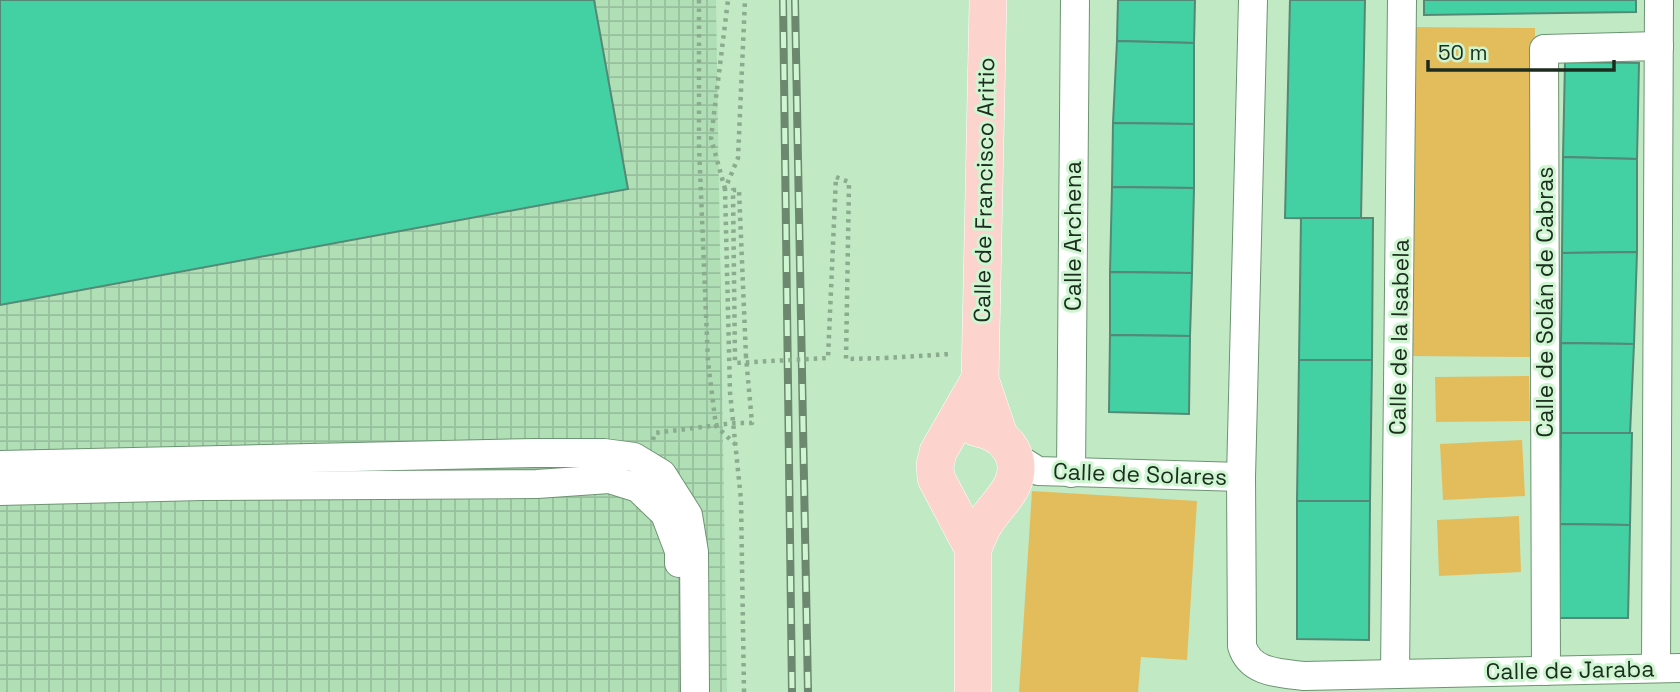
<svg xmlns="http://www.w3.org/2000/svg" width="1680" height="692" viewBox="0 0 1680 692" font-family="'Space Grotesk',sans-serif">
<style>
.industrial{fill:url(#industrial-grid)}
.green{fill:#e3bd5c}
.building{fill:#43d1a4;stroke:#538975;stroke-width:2}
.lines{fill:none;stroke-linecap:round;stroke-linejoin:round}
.minor-casing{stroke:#6d9472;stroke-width:30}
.major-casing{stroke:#fff;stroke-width:38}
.path{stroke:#8aab8e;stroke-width:4.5;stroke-dasharray:3.5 5;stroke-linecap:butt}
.minor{stroke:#fff;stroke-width:28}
.major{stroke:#fdd3cd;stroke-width:37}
.rail-casing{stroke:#6c886f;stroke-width:8}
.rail{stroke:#cdf6d1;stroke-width:5;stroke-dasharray:16;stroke-linecap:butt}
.path-bridge{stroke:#8aab8e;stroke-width:4.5;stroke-dasharray:3.5 5;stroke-linecap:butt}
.labels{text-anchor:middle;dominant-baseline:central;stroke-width:6;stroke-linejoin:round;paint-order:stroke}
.street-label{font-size:23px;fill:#1c2c1e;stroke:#cdf6d1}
</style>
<defs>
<pattern id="industrial-grid" width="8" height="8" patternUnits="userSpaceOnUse" patternTransform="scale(1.75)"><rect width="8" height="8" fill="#b0dfb6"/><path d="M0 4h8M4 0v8" fill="none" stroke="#97c09c"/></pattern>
</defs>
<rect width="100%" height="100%" fill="#c0e9c4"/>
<polygon class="industrial" points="0,0 716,0 727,692 0,692"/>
<g class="green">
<polygon points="1411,27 1535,28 1533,357 1409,356"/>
<polygon points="1529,376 1530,421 1436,422 1435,377"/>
<polygon points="1522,440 1525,496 1443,500 1440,444"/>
<polygon points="1032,491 1197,501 1187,660 1141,657 1138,692 1019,692"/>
<polygon points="1519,516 1521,572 1439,576 1437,520"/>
</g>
<g class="building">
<polygon points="0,0 594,0 628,189 0,305"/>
<polygon points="1118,0 1195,0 1194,43 1117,41"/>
<polygon points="1290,0 1365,0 1361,219 1285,218"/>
<polygon points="1424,0 1636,0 1636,12 1424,15"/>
<polygon points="1117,41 1194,43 1194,124 1113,123"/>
<polygon points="1565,62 1639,63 1637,159 1563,157"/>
<polygon points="1113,123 1194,124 1194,188 1112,187"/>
<polygon points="1563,157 1637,159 1637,252 1562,253"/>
<polygon points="1112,187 1194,188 1192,273 1110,272"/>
<polygon points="1301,218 1373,218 1372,360 1299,360"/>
<polygon points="1637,252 1634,344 1561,343 1562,253"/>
<polygon points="1110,272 1192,273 1190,336 1110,335"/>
<polygon points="1110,335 1190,336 1189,414 1109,412"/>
<polygon points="1561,343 1634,344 1630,434 1561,433"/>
<polygon points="1299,360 1372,360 1370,501 1297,501"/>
<polygon points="1561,433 1632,433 1630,525 1560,524"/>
<polygon points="1297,501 1370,501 1369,640 1297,639"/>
<polygon points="1560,524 1630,525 1628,618 1559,618"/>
</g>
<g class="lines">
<defs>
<g id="minor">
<path d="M1253 0 1241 477 1242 646C1250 673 1279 673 1304 676L1680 668"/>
<polyline points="1014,456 1038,471 1241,477"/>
<polyline points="0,465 535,453 604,453 634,457 662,474 688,515 694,552 695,692"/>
<polyline points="1071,473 1075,0"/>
<polyline points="0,491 202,486 537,484 609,479 638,488 665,514 679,551 679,563"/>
<polyline points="1656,668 1659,0"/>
<polyline points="1546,671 1544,49 1659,46"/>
<polyline points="1395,674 1402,0"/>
</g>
<g id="major">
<polyline points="988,0 980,379 999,435"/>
<path d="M973 548C977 539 980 531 985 523 993 509 1007 498 1013 483 1024 455 1003 432 977 428"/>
<polyline points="973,692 973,548 936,478 935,465 938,452 980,379"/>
</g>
</defs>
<use href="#minor" class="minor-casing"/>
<use href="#major" class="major-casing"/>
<g class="path">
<polyline points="699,0 699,146 708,362 716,426 734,443"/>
<polyline points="725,189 711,138 728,0"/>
<polyline points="885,358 950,354"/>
<polyline points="653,440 655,433 734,423 752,423 746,357"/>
<polyline points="744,692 741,500 730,392 725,189 738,158 745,0"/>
</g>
<use href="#minor" class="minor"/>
<use href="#major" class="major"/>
<defs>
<g id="rail">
<polyline points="783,0 792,692"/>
<polyline points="795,0 808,692"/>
</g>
</defs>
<use href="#rail" class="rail-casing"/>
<use href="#rail" class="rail"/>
<polyline class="path-bridge" points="746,357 739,190 733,190 735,363 828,358 836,177 849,182 846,359 885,358"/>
</g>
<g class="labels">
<g class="street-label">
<text transform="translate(984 190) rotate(-89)">Calle de Francisco Aritio</text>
<text transform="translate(1073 236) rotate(-90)">Calle Archena</text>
<text transform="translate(1545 302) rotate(-90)">Calle de Solán de Cabras</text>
<text transform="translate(1399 337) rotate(-89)">Calle de la Isabela</text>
<text transform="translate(1140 474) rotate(2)">Calle de Solares</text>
<text transform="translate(1570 670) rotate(-1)">Calle de Jaraba</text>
</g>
</g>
<path d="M1428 60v10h186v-10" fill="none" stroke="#1c2c1e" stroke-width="3.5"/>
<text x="1438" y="60" font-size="21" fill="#1c2c1e" stroke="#cdf6d1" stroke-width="5" paint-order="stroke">50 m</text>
</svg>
